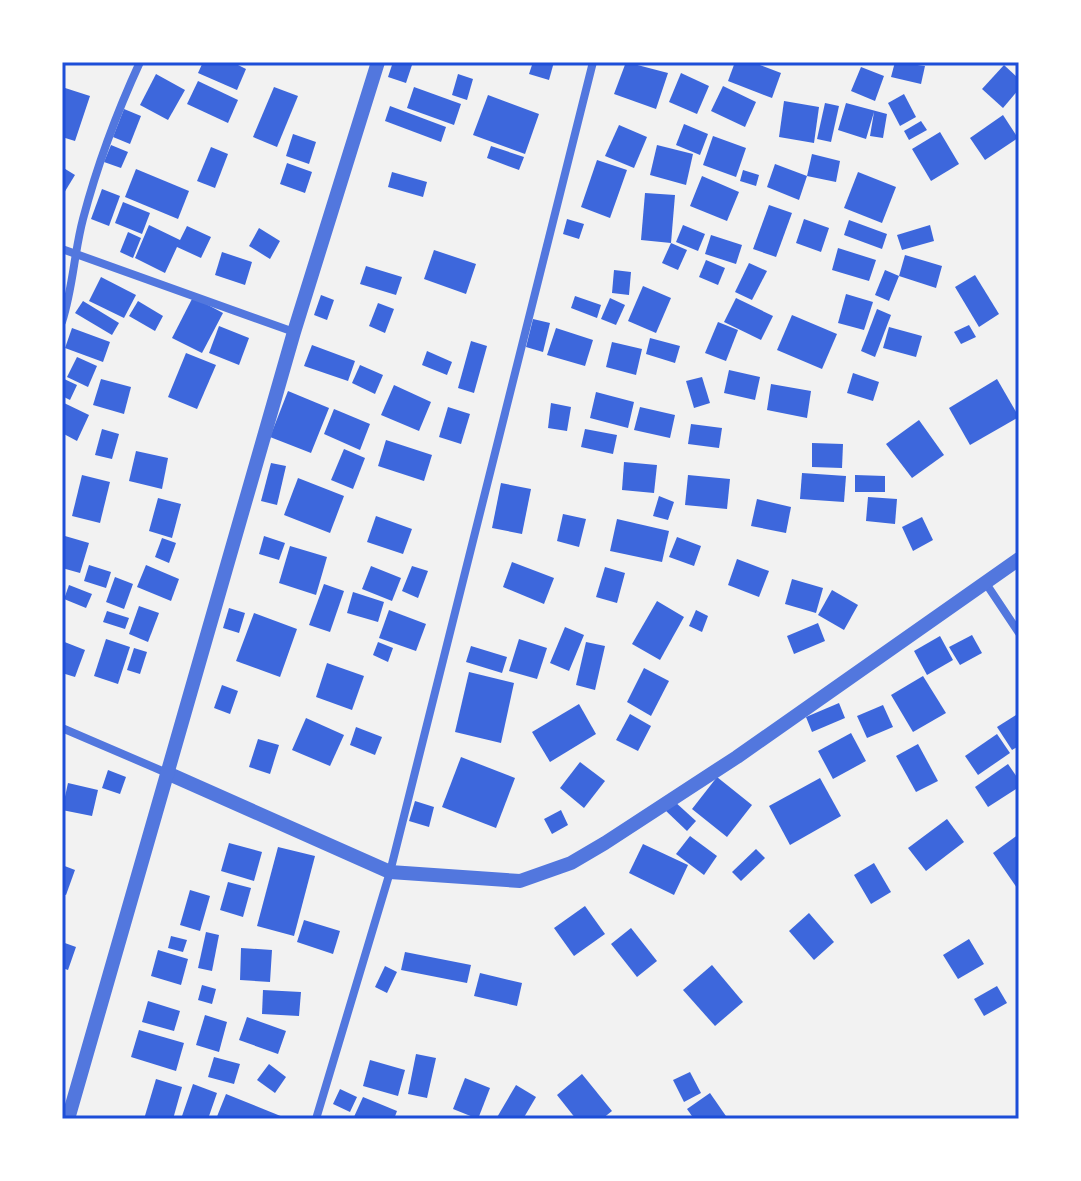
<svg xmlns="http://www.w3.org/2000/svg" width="1081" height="1181" viewBox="0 0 1081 1181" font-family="'PT Sans',sans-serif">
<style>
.building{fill:#3d67dc}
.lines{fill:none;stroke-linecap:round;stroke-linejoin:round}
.minor{stroke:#5277de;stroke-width:8}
.tertiary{stroke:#5277de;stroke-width:14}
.neatline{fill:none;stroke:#1d4ed8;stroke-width:3}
</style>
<rect width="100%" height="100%" fill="#f2f2f2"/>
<g class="building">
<polygon points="203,62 232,62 246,69 237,90 198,73"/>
<polygon points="393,62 413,62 406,83 388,77"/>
<polygon points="533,62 554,62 549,80 529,74"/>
<polygon points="626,62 668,73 656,109 614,94"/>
<polygon points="735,62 752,62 781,73 772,98 728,81"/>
<polygon points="895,62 925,66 921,84 891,77"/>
<polygon points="1004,65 1019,79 1019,89 1003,108 982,89"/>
<polygon points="861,67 884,76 875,101 851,91"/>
<polygon points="681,73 709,86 697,114 669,102"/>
<polygon points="156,74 185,90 168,120 140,105"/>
<polygon points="458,74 473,79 467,100 452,95"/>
<polygon points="198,81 238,100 228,123 187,104"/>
<polygon points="723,86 756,102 745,127 711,111"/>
<polygon points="62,87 90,96 75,141 62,137"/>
<polygon points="274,87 298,96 277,147 253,137"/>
<polygon points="414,87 461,104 454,125 407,108"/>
<polygon points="904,94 916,117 900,126 888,103"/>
<polygon points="488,95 539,114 525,154 473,135"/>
<polygon points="784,101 819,107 814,143 779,137"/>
<polygon points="825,103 839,106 831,142 817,139"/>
<polygon points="846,103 887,114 883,138 870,136 874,112 866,139 838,130"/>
<polygon points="390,106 446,127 441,142 385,121"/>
<polygon points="124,109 141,116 130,144 113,137"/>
<polygon points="1003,115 1018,138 985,160 970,138"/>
<polygon points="921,121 927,130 909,140 904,131"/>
<polygon points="684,124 708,134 700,155 676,145"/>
<polygon points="619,125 647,137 634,168 605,156"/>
<polygon points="940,132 959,164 931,181 912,149"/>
<polygon points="293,134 316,142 309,164 286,156"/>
<polygon points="713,136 746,148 736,177 703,165"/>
<polygon points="111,145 128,152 121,168 104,162"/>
<polygon points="657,145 693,154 686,185 650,175"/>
<polygon points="491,146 524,157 519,170 487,158"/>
<polygon points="211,147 228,154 215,188 197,181"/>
<polygon points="812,154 840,161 836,182 807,176"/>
<polygon points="597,160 627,170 610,218 581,207"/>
<polygon points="287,163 312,172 305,193 280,184"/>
<polygon points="775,164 807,176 799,200 767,187"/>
<polygon points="62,167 75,175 64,193 62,191"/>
<polygon points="136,169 189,191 178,219 125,197"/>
<polygon points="743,170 759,175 756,186 740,181"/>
<polygon points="392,172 427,182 423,197 388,187"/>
<polygon points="858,172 896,187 882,223 844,208"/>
<polygon points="702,176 739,192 727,221 690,206"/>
<polygon points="102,189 120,196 109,226 91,219"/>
<polygon points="645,193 675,195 671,243 641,240"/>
<polygon points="123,202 150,213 142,234 115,223"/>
<polygon points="769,205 792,213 776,257 753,249"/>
<polygon points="567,219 584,224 579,239 563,234"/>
<polygon points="804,219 829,228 821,252 796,243"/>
<polygon points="849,220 887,234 882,249 844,235"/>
<polygon points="149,225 180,240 187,226 211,237 201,258 177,247 165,273 135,258"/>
<polygon points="683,225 705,234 698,251 676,242"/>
<polygon points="930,225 934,241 902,250 897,235"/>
<polygon points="259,228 280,241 270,259 249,246"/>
<polygon points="128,232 141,238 133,258 120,252"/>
<polygon points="711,235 742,245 736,264 705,254"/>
<polygon points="671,243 687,250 678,270 662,263"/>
<polygon points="838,248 876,260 869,281 832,270"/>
<polygon points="434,250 476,264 466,294 424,279"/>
<polygon points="222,252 252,262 245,285 215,275"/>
<polygon points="905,255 942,266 936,288 899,276"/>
<polygon points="706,260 725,268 718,285 699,277"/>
<polygon points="749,263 767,271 752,300 735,292"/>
<polygon points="366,266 402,277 396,295 360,284"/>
<polygon points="614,270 631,272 629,295 612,293"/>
<polygon points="885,270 899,276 889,301 875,295"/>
<polygon points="975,275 999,314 979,327 955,287"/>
<polygon points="101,277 136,295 124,318 89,301"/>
<polygon points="643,286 671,298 656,333 628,321"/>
<polygon points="846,294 873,302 864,330 838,323"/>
<polygon points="321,295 334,300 327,320 314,315"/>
<polygon points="575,296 601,305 597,318 571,308"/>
<polygon points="193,297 223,313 202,353 172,338"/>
<polygon points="610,298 625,305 616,325 601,319"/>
<polygon points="736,298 773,316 761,340 724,322"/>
<polygon points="83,301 119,323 112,335 75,313"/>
<polygon points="138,301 163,316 155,331 129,316"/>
<polygon points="378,303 394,309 385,333 369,326"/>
<polygon points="877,309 891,315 875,357 861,351"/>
<polygon points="792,315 837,334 822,369 777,350"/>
<polygon points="533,319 550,323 543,352 526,347"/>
<polygon points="718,322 738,330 726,361 705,353"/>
<polygon points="969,325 976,337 961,344 954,332"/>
<polygon points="219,326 249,338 239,365 209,353"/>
<polygon points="889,327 922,336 916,357 883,348"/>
<polygon points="72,328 110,342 103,362 65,348"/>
<polygon points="556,328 593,340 585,366 547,355"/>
<polygon points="650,338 680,346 675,363 646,354"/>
<polygon points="471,341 487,346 474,393 458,388"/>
<polygon points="612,342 642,349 636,375 606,367"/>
<polygon points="312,345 355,361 348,381 304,366"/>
<polygon points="427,351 452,362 447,375 422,365"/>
<polygon points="186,353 216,365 197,409 168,397"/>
<polygon points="77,357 97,366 88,387 67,377"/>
<polygon points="360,365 383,375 375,394 352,383"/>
<polygon points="729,370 760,377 755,400 724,393"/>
<polygon points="853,373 879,382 873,401 847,393"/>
<polygon points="702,377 710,403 694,408 686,381"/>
<polygon points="62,378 77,385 70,400 62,396"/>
<polygon points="101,379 131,387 124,414 93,405"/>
<polygon points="997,379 1019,417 970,445 949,408"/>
<polygon points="771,384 811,391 807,418 767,410"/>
<polygon points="394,385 431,402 419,431 381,415"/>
<polygon points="288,391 329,408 311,453 270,437"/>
<polygon points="596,392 634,402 628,428 590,418"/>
<polygon points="62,402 89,415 77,441 62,433"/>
<polygon points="551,403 571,407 567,431 548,428"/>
<polygon points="448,407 470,414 461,444 439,437"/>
<polygon points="640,407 675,415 670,438 634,430"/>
<polygon points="334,409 370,424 360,450 324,434"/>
<polygon points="919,420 944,455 912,478 886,444"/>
<polygon points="691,424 722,428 719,448 688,444"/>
<polygon points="102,429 119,434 112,459 95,455"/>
<polygon points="585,429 617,435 613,454 581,447"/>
<polygon points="386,440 432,455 424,481 378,466"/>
<polygon points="812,443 843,444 842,468 812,467"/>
<polygon points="344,449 365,458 353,489 331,480"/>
<polygon points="136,451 168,458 162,489 129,481"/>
<polygon points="624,462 657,465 654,493 622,490"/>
<polygon points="271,463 286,466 277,505 261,501"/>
<polygon points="802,473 846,476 844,502 800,499"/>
<polygon points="82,475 110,482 100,523 72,516"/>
<polygon points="688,475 730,479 727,509 685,505"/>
<polygon points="855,475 885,476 885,492 855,492"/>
<polygon points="298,478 344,496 330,533 284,515"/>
<polygon points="501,483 531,489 522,534 492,528"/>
<polygon points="659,496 674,502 668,520 653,516"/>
<polygon points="868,497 897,499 895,524 866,521"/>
<polygon points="158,498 181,504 172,538 149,531"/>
<polygon points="757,499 791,507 786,533 751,526"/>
<polygon points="563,514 586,519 579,547 557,541"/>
<polygon points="376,516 412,529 403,554 367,542"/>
<polygon points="922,517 933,540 913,551 902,527"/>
<polygon points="617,519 669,531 662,562 610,551"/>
<polygon points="65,536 89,543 80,573 62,568"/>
<polygon points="264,536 285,543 279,560 259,554"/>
<polygon points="677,537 701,546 694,566 669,557"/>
<polygon points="162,538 176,543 169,563 155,557"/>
<polygon points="290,546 327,557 316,595 279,583"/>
<polygon points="737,559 769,571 759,597 728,585"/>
<polygon points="512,562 554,578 544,604 503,587"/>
<polygon points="89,565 111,572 106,588 84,581"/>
<polygon points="146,565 179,579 171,601 137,587"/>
<polygon points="371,566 401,578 392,601 362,589"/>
<polygon points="412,566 428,571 418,598 402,591"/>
<polygon points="605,567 625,573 617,603 596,597"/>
<polygon points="115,577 133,584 124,609 106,602"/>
<polygon points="792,579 823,588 816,613 785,604"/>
<polygon points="324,584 344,591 330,632 309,625"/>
<polygon points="69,585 92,594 86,608 64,599"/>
<polygon points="832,590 858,605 844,630 818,615"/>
<polygon points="353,592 384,602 378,622 347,613"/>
<polygon points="657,601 684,617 660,660 632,644"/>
<polygon points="139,606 159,613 148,642 129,634"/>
<polygon points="229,608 245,613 239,633 223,628"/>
<polygon points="389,610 426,624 416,651 379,638"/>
<polygon points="696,610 708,616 702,632 689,626"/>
<polygon points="107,611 129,618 125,629 103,622"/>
<polygon points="254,613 297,629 280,677 236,661"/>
<polygon points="818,623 825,641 794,654 787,636"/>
<polygon points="565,627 584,635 569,671 550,663"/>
<polygon points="972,635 982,653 960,665 949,647"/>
<polygon points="940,636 953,660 927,675 914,651"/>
<polygon points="106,639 130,647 118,684 94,676"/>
<polygon points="519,639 547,648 537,679 509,671"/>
<polygon points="62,641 85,650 75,677 62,673"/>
<polygon points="378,642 393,648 388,662 373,655"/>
<polygon points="586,642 605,646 595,690 576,685"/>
<polygon points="471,646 507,657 502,673 466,662"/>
<polygon points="134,648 147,652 140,674 127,670"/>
<polygon points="327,663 364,676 352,710 316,697"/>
<polygon points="644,668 669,681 651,716 627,702"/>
<polygon points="469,672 514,683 501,743 455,732"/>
<polygon points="923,676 946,713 913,732 891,695"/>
<polygon points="222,685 238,691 230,714 214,708"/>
<polygon points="839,703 845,718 812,732 806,717"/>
<polygon points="579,704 596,734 550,762 532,732"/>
<polygon points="883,705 893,727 867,738 857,716"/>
<polygon points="1019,713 1019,746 1012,750 997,727"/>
<polygon points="630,714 651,726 638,751 616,740"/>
<polygon points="306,718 344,735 330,766 292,750"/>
<polygon points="356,727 382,737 375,755 350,745"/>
<polygon points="851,733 866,761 833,779 818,751"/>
<polygon points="997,734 1010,753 978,775 965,756"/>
<polygon points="258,739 279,745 270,774 249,767"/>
<polygon points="918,744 938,781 916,792 896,756"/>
<polygon points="461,757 515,778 496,828 442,807"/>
<polygon points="580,762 605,781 584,808 560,788"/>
<polygon points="1008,764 1019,780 1019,787 988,807 975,787"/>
<polygon points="108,770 126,777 120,794 102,788"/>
<polygon points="717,777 752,805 727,837 692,809"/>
<polygon points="820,778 841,816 790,845 769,806"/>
<polygon points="68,783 98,790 92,816 62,810"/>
<polygon points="415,801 434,807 429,827 409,821"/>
<polygon points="674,801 696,821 687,831 665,810"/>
<polygon points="561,810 568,825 552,834 544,819"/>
<polygon points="947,819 964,842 926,871 908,848"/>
<polygon points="1019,834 1019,891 993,853"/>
<polygon points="690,836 717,856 704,875 676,854"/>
<polygon points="229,843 262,852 254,881 221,871"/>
<polygon points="643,844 688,865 674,895 629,873"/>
<polygon points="278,847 315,856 294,936 257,926"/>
<polygon points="756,849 765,858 741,881 732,872"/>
<polygon points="874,863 891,892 871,904 854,875"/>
<polygon points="62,865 75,870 66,895 62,894"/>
<polygon points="228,882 251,888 243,917 220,910"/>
<polygon points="190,890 210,896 200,931 180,925"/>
<polygon points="585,906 605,934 574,956 554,928"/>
<polygon points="809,913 834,942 814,960 789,931"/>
<polygon points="304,920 340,931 333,954 297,942"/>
<polygon points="631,928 657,961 637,977 611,944"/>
<polygon points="206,932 219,935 212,971 198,968"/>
<polygon points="171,936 187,940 183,952 168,948"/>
<polygon points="969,939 984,964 958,979 943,955"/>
<polygon points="62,942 76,947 68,970 62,968"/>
<polygon points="241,948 272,950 270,982 240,980"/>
<polygon points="158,950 188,959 181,985 151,976"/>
<polygon points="405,952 471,965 467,983 401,970"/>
<polygon points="712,965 743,1002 715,1026 683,990"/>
<polygon points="385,966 397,972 387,993 375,987"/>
<polygon points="480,973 522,983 517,1006 474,996"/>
<polygon points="202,985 216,989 212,1004 198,1000"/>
<polygon points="997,986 1007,1003 984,1016 974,999"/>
<polygon points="263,990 301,992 299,1016 262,1014"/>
<polygon points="148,1001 180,1011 174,1031 142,1022"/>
<polygon points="205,1015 227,1022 219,1052 196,1045"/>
<polygon points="247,1017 286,1031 278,1054 239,1040"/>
<polygon points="139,1030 184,1043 176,1071 131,1057"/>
<polygon points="416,1054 436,1058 427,1098 408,1094"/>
<polygon points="214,1057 240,1064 234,1084 208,1077"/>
<polygon points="370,1060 405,1070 398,1096 363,1086"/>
<polygon points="269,1064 286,1077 275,1093 257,1080"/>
<polygon points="690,1072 701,1093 684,1102 673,1080"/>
<polygon points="582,1074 612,1111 602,1119 576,1119 557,1095"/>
<polygon points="465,1078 490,1088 478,1119 453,1109"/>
<polygon points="156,1079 182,1087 173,1119 144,1119"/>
<polygon points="193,1084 217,1093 208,1119 181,1119"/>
<polygon points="516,1085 536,1097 523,1119 496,1119"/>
<polygon points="340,1089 357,1097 350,1112 333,1104"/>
<polygon points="710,1093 728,1119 694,1119 687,1109"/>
<polygon points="226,1094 288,1119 216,1119"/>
<polygon points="363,1097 397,1111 394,1119 353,1119"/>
</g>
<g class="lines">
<g class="minor">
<polyline points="62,249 294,332"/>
<path d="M62 322C73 288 74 253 83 219 97 166 117 112 140 62"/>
<polyline points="985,582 1019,633"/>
<polyline points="62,728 167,773"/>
<polyline points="316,1119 390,872 593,62"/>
</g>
<g class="tertiary">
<polyline points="167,773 390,872 520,881 571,863 605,843 737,757 1019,559"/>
<polyline points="68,1119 294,332 378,62"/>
</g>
</g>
<rect width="1081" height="1181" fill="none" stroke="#ffffff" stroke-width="128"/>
<rect x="64" y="64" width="953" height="1053" class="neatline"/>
</svg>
